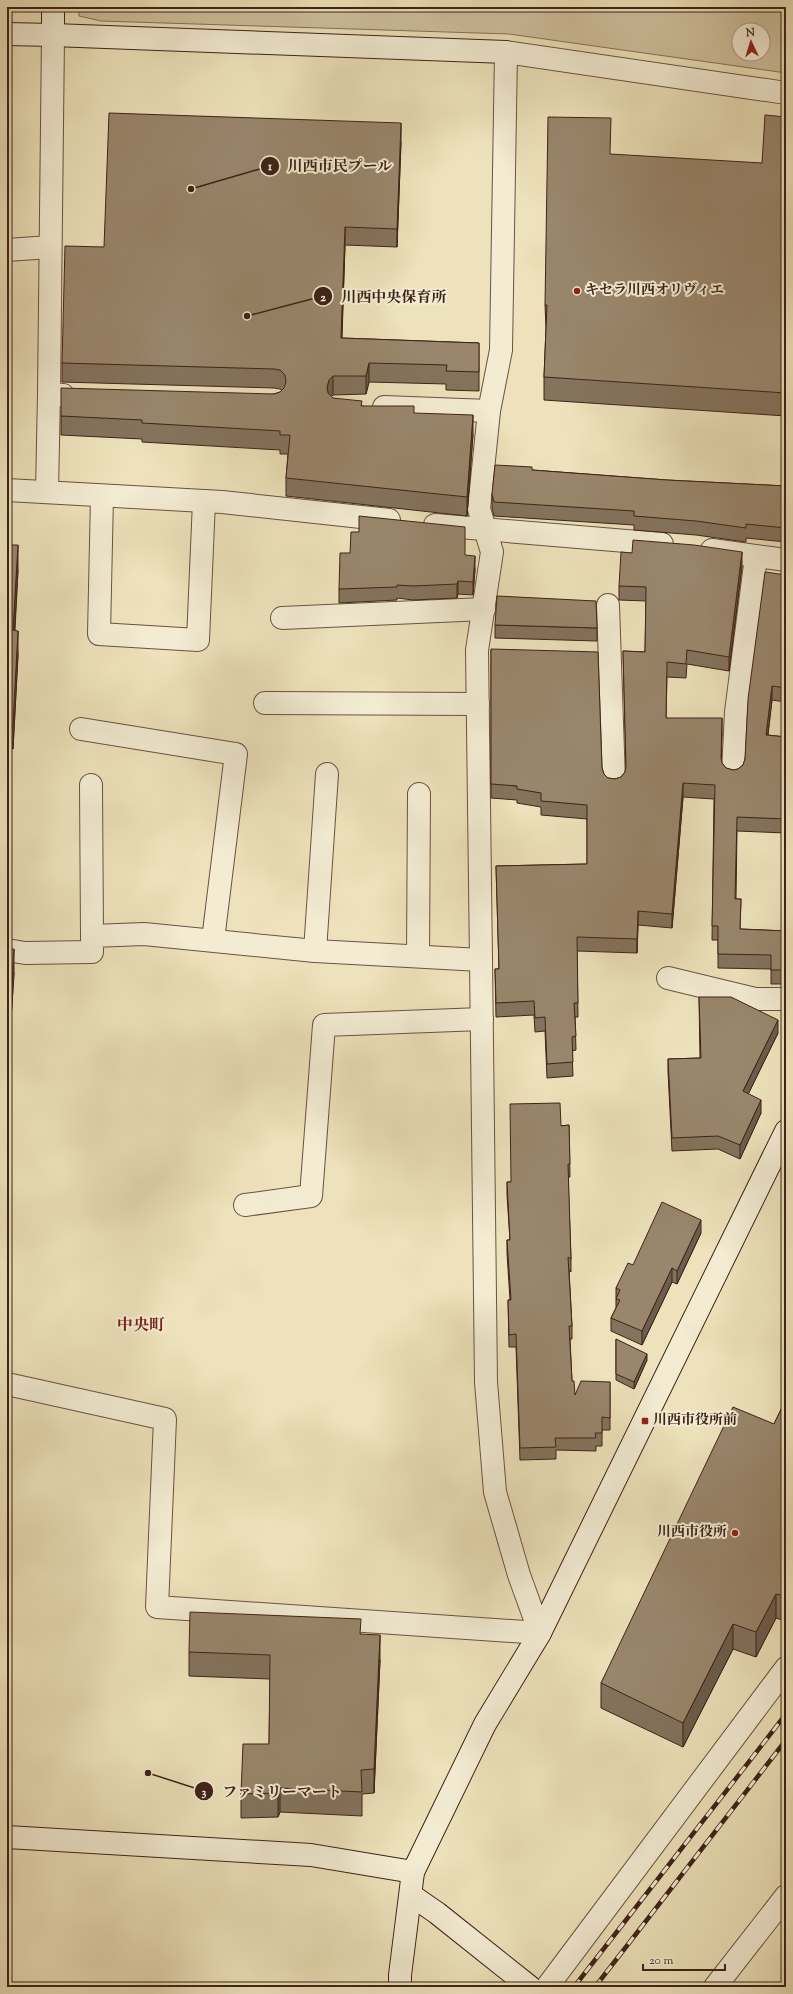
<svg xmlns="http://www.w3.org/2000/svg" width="793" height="1994" viewBox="0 0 793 1994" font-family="'Sorts Mill Goudy','Noto Serif JP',serif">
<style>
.green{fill:#cfc19f;stroke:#87725b;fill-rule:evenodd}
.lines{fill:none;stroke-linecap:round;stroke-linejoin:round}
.street-casing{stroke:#6a5240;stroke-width:24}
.secondary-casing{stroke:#3f2217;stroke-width:24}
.street{stroke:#f3ecd3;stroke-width:22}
.secondary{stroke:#f3ecd3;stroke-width:22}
.rail-casing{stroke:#3f2217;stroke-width:4.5}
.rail{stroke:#f3ecd3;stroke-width:3;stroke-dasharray:9;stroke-linecap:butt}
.wall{fill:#84735d;stroke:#3f2217}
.shaded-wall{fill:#6b5e4c;stroke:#3f2217}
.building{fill:#99866c;stroke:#3f2217}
.poi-dot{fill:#8f2418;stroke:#f3ecd3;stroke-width:1.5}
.labels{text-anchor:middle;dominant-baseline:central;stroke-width:4;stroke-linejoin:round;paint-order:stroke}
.poi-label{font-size:14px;font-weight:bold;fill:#3f2217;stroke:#f3ecd3;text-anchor:start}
.quarter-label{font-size:16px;font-weight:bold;fill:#7a1f14;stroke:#f3ecd3}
.leader{fill:none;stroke:#3f2217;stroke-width:1.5}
.callout-dot{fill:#3f2217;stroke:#f3ecd3;stroke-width:1.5}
.mark-label{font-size:12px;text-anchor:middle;font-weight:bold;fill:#fff}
.callout-label{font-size:15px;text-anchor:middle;font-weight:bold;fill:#3f2217;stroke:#f3ecd3;stroke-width:4;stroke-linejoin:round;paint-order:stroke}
</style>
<rect width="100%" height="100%" fill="#ede2bb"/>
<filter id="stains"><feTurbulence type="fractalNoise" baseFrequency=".005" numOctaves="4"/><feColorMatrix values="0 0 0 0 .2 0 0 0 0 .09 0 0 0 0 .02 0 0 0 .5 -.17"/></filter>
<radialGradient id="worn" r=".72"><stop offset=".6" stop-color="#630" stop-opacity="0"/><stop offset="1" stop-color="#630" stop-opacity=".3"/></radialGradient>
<path class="green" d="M79 7H786V73L509 34 101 21 79 16ZM739 30H763V54H739Z"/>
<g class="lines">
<defs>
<g id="street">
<polyline points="7,250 50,247"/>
<polyline points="49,394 53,35"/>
<polyline points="384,407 489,411"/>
<polyline points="7,490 222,502 389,520"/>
<polyline points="47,491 49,394 63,395"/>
<polyline points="102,496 99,634 198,640 204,501"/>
<polyline points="435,525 662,544"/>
<polyline points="712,550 786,560"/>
<polyline points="608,605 614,781"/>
<polyline points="282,618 484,609"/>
<polyline points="265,703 478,704"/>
<polyline points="81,729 236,754 213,940"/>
<polyline points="733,772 736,712 756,557"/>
<polyline points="91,785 92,936"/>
<polyline points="7,950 25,953 92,952 92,936 144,934 315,951 481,960 486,1382 495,1492 519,1575 540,1633 157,1607 165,1419 7,1384"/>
<polyline points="315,951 327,774"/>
<polyline points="418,956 419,794"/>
<polyline points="481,960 477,650 492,552 479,509 489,411 501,350 506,52 786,93"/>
<polyline points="668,978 755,999 786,999"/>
<polyline points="245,1205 311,1196 324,1025 482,1019"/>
<polyline points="547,1987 786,1668"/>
<polyline points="715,1987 786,1896"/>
</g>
<g id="secondary">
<polyline points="7,34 53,35 53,7"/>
<polyline points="53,35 506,52"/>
<polyline points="7,1837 311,1855 413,1872"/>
<polyline points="411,1895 437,1913 530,1987"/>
<polyline points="400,1987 400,1975 413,1872 485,1724 540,1633 786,1131"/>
</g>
</defs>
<use href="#street" class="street-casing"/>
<use href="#secondary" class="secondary-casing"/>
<use href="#street" class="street"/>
<use href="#secondary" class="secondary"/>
<defs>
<g id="rail">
<polyline points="574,1987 786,1714"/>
<polyline points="595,1987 786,1740"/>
</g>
</defs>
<use href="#rail" class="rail-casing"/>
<use href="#rail" class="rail"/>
</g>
<g class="wall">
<polygon points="786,117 786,416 544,400 544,377 546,328 545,305 762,163"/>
<polygon points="401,142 397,247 345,245 342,338 479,343 479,391 446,390 446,384 369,382 366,394 333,395 331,397 333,398 362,406 414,413 473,434 467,516 286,496 286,478 288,454 280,454 280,450 142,442 142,439 61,435 61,416 274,394 280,392 282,391 280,389 274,388 62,382 62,363 104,247"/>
<polygon points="532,470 667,480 786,486 786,542 746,538 746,542 696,535 634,530 634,525 494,516 492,508 492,494"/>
<polygon points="7,545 18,570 15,630 18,655 13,749 7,749"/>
<polygon points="465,555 475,569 473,595 458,594 457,598 413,600 397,598 397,600 339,603 339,589"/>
<polygon points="742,566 729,671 687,664 686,678 667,677 666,718 722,732 721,760 722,763 726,768 733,770 738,769 743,765 745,759 786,575 786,702 772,700 768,735 786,737 786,833 737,831 736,899 741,899 740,929 786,931 786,984 771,984 771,969 718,968 718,940 712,940 714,799 683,797 672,928 638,925 637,953 577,951 578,1017 575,1017 576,1050 572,1051 573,1076 547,1078 545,1031 535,1032 534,1015 496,1017 495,969 499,969 496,866 587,864 587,819 541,815 541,807 517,803 517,800 491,798 491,649 602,768 604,774 608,778 615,779 621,777 625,772 626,768 623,651 645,652 646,601 619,600 619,586"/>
<polygon points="495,625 597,628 597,641 495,638"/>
<polygon points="7,949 14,973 11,1020 7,1020"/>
<polygon points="699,997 778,1033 748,1094 761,1113 740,1159 718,1149 672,1151 668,1072 668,1059 700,1058"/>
<polygon points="569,1125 570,1177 568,1177 571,1259 571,1272 569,1270 572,1326 572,1339 570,1339 572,1381 575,1395 610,1382 610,1430 602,1430 602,1446 596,1446 596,1451 556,1450 556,1459 520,1460 516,1347 509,1347 508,1300 510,1300 507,1253 507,1240 510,1240 507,1195 507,1182 511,1182 561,1126"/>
<polygon points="786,1194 786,1205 785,1204 785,1197"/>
<polygon points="701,1233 677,1284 672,1282 642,1345 611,1331 611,1318 616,1308 616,1288 633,1265"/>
<polygon points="616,1339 647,1360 634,1389 616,1380"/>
<polygon points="786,1399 786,1619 785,1621 776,1618 756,1657 733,1649 683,1747 601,1708 601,1683 774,1424"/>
<polygon points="361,1634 380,1660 374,1793 362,1794 362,1816 280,1812 278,1817 241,1818 241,1794 269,1744 270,1679 189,1676 189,1652"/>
</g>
<g class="shaded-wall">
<polygon points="401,123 401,142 397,247 397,229"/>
<polygon points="345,227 345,245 341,356 341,338"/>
<polygon points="369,363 369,382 366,394 366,376"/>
<polygon points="333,376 333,395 329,399 327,387 329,380"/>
<polygon points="473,415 473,434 467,516 467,497"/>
<polygon points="18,545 18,570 13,655 13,630"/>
<polygon points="742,552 742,566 729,671 729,657"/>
<polygon points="475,556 475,569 473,595 473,582"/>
<polygon points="458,581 458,594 457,598 457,584"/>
<polygon points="18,631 18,655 13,749 13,725"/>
<polygon points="772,686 772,700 766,749 766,735"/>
<polygon points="722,718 722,732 721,772 721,758"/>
<polygon points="683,783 683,797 672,928 672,914"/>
<polygon points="638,911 638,925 637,953 637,939"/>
<polygon points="14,949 14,973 11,1020 11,996"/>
<polygon points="778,1020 778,1033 743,1105 743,1091"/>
<polygon points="761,1100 761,1113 740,1159 740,1145"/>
<polygon points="701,1220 701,1233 677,1284 677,1271"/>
<polygon points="672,1268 672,1282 642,1345 642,1331"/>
<polygon points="647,1354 647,1360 634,1389 634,1382"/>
<polygon points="776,1594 776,1618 756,1657 756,1632"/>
<polygon points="786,1595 786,1619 785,1621 785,1596"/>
<polygon points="733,1624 733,1649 683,1747 683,1723"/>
<polygon points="380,1635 380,1660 374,1793 374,1769"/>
<polygon points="280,1788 280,1812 278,1817 278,1793"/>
</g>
<g class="building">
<polygon points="109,113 401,123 397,229 345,227 341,338 479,343 479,372 446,371 447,365 369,363 366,376 333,376 329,380 327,387 328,393 333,398 362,401 361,406 414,406 414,413 473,415 467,497 286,478 290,435 280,435 280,431 142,423 142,420 61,416 61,388 274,394 280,392 284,388 286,382 285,375 280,370 274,369 62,363 65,246 104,247"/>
<polygon points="765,115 786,117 786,393 544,377 547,305 545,305 548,117 611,118 610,154 762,163"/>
<polygon points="495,465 532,467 532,470 667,480 786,486 786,528 746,524 746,528 696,521 634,516 634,511 494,502 492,494"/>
<polygon points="359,516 465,527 465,555 475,556 473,582 458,581 457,584 413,586 397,585 397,587 339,589 340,553 350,553 351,532 359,532"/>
<polygon points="633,540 694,545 742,552 729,657 687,650 686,664 667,662 666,718 722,718 721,758 722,763 726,768 733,770 738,769 743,765 745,759 748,699 765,572 786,575 786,688 772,686 766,735 786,737 786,819 737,817 735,899 741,899 740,929 786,931 786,970 771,970 771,955 718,954 718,926 712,926 715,785 683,783 672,914 638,911 637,939 577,937 578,1003 574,1003 576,1036 572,1037 573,1062 547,1064 545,1017 535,1018 534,1001 496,1003 495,969 499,969 496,866 587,864 587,805 541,801 541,793 517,789 517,786 491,784 491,649 598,652 602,768 604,774 608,778 615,779 621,777 625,772 626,766 623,651 645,652 646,587 619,586 621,552 632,553"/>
<polygon points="7,545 18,545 13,630 18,631 13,725 7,725"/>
<polygon points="497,596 596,601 597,628 495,625"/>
<polygon points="7,949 14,949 11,996 7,996"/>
<polygon points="699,997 731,997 778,1020 743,1091 761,1100 740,1145 718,1136 672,1138 668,1059 701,1058"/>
<polygon points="560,1103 561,1126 569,1125 570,1164 568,1164 571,1259 568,1257 572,1326 569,1326 572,1381 574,1381 575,1395 581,1381 610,1382 610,1418 602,1417 602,1433 595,1433 596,1438 555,1438 556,1447 520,1448 516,1334 509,1335 508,1300 511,1300 507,1240 510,1240 507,1182 511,1182 510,1104"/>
<polygon points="662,1202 701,1220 677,1271 672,1268 642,1331 611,1318 620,1300 616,1299 620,1290 616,1288 628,1263 633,1265"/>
<polygon points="616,1339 647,1354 634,1382 616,1374"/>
<polygon points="786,1399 786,1595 785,1596 776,1594 756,1632 733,1624 683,1723 601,1683 733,1407 774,1424"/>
<polygon points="190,1612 361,1619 360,1634 380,1635 374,1769 361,1770 362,1792 280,1788 278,1793 241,1794 243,1744 269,1744 270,1655 189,1652"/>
</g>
<g class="poi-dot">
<circle cx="577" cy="291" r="4"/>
<rect x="641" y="1417" width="8" height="8" rx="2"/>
<circle cx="735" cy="1533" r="4"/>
</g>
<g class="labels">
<g class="poi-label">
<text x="585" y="291">キセラ川西オリヴィエ</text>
<text x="653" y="1421">川西市役所前</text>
<text x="727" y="1533" text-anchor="end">川西市役所</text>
</g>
<g class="quarter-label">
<text x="141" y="1326">中央町</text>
</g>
</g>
<path class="leader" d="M191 189L270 166M247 316L323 296M148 1773L204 1791"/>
<g class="callout-dot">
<circle cx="191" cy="189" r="4"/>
<circle cx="247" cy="316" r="4"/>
<circle cx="148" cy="1773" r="4"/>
<circle cx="270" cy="166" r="10"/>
<circle cx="323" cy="296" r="10"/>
<circle cx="204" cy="1791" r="10"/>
</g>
<g class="mark-label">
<text x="270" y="170">1</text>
<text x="323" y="301">2</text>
<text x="204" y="1796">3</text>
</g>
<g class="callout-label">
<text x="340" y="171">川西市民プール</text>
<text x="394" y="302">川西中央保育所</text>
<text x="282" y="1797">ファミリーマート</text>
</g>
<rect width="793" height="1994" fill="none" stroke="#ede2bb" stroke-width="24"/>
<rect x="8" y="8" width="777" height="1978" fill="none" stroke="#3f2217" stroke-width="2"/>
<rect x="12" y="12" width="769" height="1970" fill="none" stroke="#3f2217"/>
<g transform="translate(751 42) rotate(356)"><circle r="19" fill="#f3ecd3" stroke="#ab9b88"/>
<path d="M0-3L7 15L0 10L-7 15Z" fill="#8f2418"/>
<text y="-6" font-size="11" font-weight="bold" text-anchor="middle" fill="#3f2217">N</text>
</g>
<path d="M643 1964v6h82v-6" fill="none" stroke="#3f2217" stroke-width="2"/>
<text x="649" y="1964" font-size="12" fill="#3f2217" stroke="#f3ecd3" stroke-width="3" paint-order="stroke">20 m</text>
<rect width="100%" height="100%" filter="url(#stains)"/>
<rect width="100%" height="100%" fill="url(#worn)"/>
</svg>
